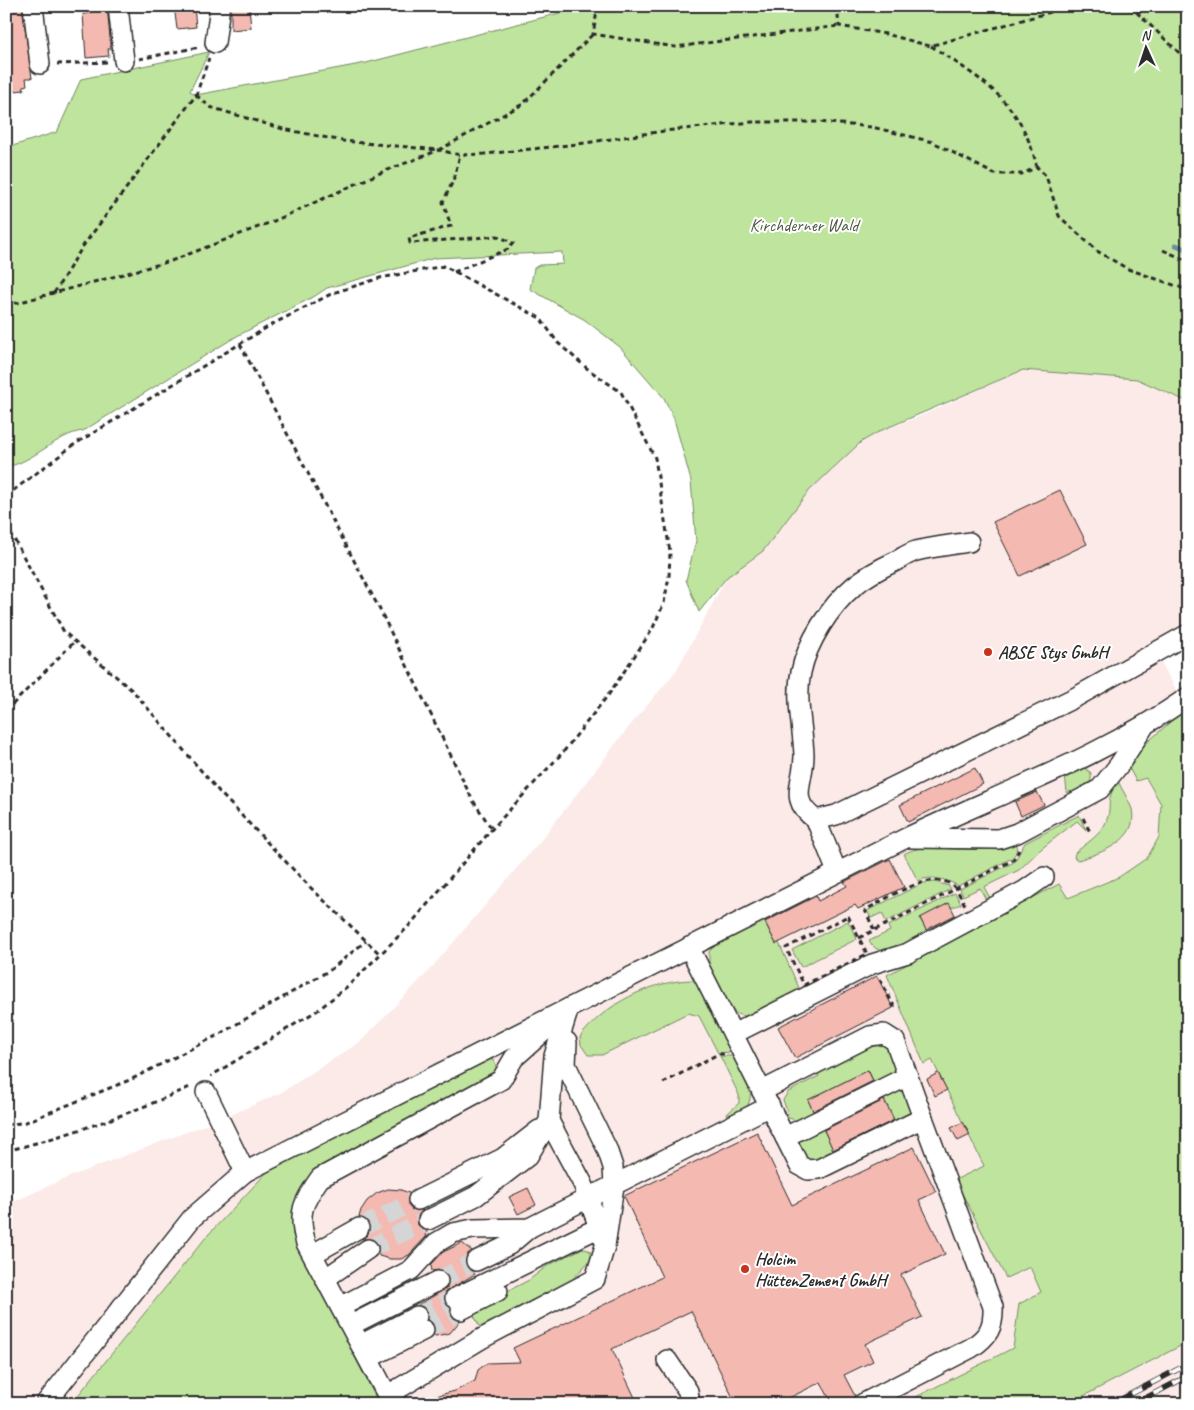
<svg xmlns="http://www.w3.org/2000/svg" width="1194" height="1410" viewBox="0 0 1194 1410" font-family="Caveat,sans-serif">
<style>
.built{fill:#fceae8}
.green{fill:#bfe49e;stroke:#758864}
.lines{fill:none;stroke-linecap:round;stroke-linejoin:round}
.stream{stroke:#6d8ca5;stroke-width:5}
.building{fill:#f4b9b1;stroke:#2b2b2b}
.minor-tunnel{stroke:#d5d5d5;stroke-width:19;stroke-dasharray:19 9;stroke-linecap:butt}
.minor-casing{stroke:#2b2b2b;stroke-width:22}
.path{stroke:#2b2b2b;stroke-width:3;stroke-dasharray:5 4;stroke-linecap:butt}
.minor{stroke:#fff;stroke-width:19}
.rail-casing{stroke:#2b2b2b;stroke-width:5.5}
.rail{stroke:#fff;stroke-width:4;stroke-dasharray:11;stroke-linecap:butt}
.poi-dot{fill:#c8321e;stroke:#fff;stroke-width:2}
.labels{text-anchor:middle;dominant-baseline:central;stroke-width:4;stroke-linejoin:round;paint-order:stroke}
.park-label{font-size:18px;fill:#505948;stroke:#fff}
.poi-label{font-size:18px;font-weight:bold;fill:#2b2b2b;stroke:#fff;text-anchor:start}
</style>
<rect width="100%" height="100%" fill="#fff"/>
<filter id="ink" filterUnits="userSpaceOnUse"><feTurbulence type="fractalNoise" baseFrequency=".02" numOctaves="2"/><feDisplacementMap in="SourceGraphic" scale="10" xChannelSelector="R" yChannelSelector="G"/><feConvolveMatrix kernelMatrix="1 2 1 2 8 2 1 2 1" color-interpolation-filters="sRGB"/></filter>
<g filter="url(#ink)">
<g class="built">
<polygon points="1023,370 1137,379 1188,403 1188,623 1151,644 1178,693 1160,705 1172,726 1146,778 1161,804 1159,837 1147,858 1119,877 1067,898 1059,884 887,975 925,1064 932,1060 970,1135 1041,1292 987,1404 6,1404 6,1205 69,1177 231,1115 282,1092 360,1042 427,973 541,840 628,728 676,671 727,577 763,551 808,492 829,472 861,442 882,430 918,417"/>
<polygon points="1188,1342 1188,1390 1161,1404 1068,1404"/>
</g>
<g class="green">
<path d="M587 6H1188V402L1137 379 1023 370 882 430 861 442 829 472 808 492 763 551 727 577 699 612 686 580 696 541 691 481 674 419 664 398 620 347 585 320 530 289 534 268 539 265 563 264 562 252 435 258 327 288 315 296 237 336 83 431C57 434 34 462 6 467V148L57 132 81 79 209 52 190 91 196 95 366 63Z"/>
<polygon points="1188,706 1188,1342 1068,1404 902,1404 1013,1348 1019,1304 1041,1292 1030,1267 1006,1278 955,1180 984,1166 932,1060 924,1064 887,975 1059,884 1068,898 1119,877 1147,858 1159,837 1161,804 1146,778 1136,781 1129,768 1141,748"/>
<polygon points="1084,767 1091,773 1091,781 1072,794 1071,791 1067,793 1065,775"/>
<path d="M1118 781C1122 790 1129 800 1132 809 1139 841 1101 853 1078 860L1074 858 1075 853C1085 844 1101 835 1106 822 1113 805 1104 801 1118 781Z"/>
<polygon points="1079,815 1086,830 1077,821 1041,849 1019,870 984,887 990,898 986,900 980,888 963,896 960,889 1014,862 1025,843"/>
<path d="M1017 844 1016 853 1012 858 958 886C947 879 930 875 918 881L904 854C921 844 939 849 958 849 977 850 998 850 1017 844Z"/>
<polygon points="935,882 949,886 951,889 886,922 882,913 871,918 867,911 923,883"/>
<path d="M955 893 961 904 920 919 929 934C911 943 883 964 869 941L890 931 888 926Z"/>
<polygon points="763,919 776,944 779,943 799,988 796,992 754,1015 744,1016 737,1014 731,1009 709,967 709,952 714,946"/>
<polygon points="848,921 857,939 801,967 792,950"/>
<path d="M692 980 700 984 732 1052 718 1053 699 1016 688 1013 602 1055H588L581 1045 580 1037C605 1004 650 981 692 980Z"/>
<polygon points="879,1044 887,1046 896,1068 893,1073 874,1082 868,1070 808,1100 814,1112 798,1121 786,1117 788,1114 783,1100 788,1092 819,1076 817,1072 872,1045"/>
<path d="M720 1056H734C749 1085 763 1099 731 1123L727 1114 739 1103V1095Z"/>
<polygon points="487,1059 493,1060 497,1069 495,1075 332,1162 293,1222 293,1235 379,1404 71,1404 207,1236 268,1171"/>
<polygon points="895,1090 906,1093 912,1115 896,1123 883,1097"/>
<polygon points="822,1127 835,1153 818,1163 807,1161 799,1144 800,1140"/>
<polygon points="583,1248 590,1251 592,1258 572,1280 480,1327 471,1310 529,1280 547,1266"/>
</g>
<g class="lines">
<polyline class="stream" points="1176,245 1188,250"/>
</g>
<g class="building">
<polygon points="6,6 22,6 32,78 26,78 27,85 23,86 24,90 6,92"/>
<polygon points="90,6 107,6 111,49 108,49 109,56 86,58 83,14 91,13"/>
<polygon points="174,6 194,6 196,27 177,29"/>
<polygon points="231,6 249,6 251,28 231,30"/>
<polygon points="1060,490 1087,544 1020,576 993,522"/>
<polygon points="975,768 983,784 908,822 900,805"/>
<polygon points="1037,792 1044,805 1021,816 1015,802"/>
<polygon points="890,859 904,887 858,909 855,905 776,944 765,922 816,896 818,901 847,886 844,882"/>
<polygon points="949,903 955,915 926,930 920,918"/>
<polygon points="877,976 893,1008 795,1058 778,1027"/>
<polygon points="868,1070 873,1081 813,1111 808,1100"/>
<polygon points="938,1073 947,1090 935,1096 927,1079"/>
<polygon points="884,1100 894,1120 833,1150 824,1130"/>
<polygon points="963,1122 970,1135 958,1141 951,1128"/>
<polygon points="757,1132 792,1205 914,1147 936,1192 919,1200 945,1254 901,1275 922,1317 865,1344 873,1361 844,1375 855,1396 851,1402 832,1404 821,1382 777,1404 736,1404 691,1311 612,1349 638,1404 424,1404 424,1399 455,1391 475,1381 478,1370 487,1363 520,1362 513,1348 662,1277 624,1196"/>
<polygon points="528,1188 536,1205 518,1214 509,1197"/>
<polygon points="388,1189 401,1190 409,1193 408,1205 412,1210 423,1210 417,1219 418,1225 427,1231 426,1237 409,1255 401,1259 390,1259 379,1256 377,1242 372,1239 362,1239 368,1234 370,1228 365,1219 359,1217 361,1210 367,1201 377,1193"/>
<polygon points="462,1243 472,1251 465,1261 466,1266 475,1274 445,1292 445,1302 450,1308 451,1315 460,1321 450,1333 436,1336 434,1335 434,1324 427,1320 427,1310 418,1305 447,1288 448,1276 439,1270 432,1271 431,1265 443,1252"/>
</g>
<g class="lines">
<g class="minor-tunnel">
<polyline points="359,1228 418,1200"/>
<polyline points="368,1249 428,1220"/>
<polyline points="438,1281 476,1261"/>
<polyline points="417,1316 455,1298"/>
<polyline points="424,1330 461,1310"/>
</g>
<defs>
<g id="minor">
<polyline points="33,6 40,64"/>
<polyline points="118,6 124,61"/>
<polyline points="215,43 220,6"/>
<path d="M969 542C951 545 933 547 916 551 909 553 902 558 896 561 881 568 866 576 854 586 830 606 807 643 801 672 795 699 803 728 804 755 804 784 787 799 816 820L836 815 1076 697 1188 634"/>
<polyline points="816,820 837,872"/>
<polyline points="912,838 999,839 1017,833 1100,789 1119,765 1143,728"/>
<path d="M689 947 799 1165 808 1170 819 1169 923 1118 993 1307C994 1327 988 1337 971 1348L862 1404"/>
<polyline points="733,1034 872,964 908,953 1024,891 1044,877"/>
<polyline points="762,1091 870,1036 884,1034 895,1041 923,1118"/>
<polyline points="206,1092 245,1172"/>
<polyline points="549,1121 583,1184 603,1238"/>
<polyline points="785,1137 908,1076"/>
<polyline points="418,1200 503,1158 539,1130"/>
<path d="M428 1220 476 1196 528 1156 549 1121 554 1056 569 1008 906 838C1000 793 1101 758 1188 697"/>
<polyline points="313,1254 359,1228"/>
<polyline points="476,1261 509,1245 529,1228"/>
<polyline points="326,1278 368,1249"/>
<polyline points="455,1298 600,1227"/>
<polyline points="342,1306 411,1270 436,1243 453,1233 473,1229 529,1228 770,1106"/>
<polyline points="461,1310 498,1291"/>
<polyline points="351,1325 438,1281"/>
<polyline points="362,1344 417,1316"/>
<polyline points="369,1358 424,1330"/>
<polyline points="667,1360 688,1391 690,1404"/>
<polyline points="388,1395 481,1339 595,1279 605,1246 614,1186 613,1167 607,1149 566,1065 567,1042"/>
<polyline points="45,1404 192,1218 245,1172 569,1008"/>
<path d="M392 1404 306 1243C297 1213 303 1202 320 1178L501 1080 514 1058 550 1026"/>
</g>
</defs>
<use href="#minor" class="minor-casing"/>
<g class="path">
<polyline points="598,6 593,34 675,47 839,26"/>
<polyline points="837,6 839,26 886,34 930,46 1072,6"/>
<polyline points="1130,6 1188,61"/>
<path d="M931 46C984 81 1021 101 1037 167"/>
<polyline points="139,59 199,47"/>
<polyline points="57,64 108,62"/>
<polyline points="196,95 210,107 283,129 343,141 439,150 523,104 593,34"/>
<polyline points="1163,250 1188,261"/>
<polyline points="454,272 508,249 513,243 498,236 410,243 409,238 451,226 443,202 453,181 460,155"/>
<polyline points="54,293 83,246 196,95 209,58"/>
<polyline points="6,306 171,261 274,221 380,173 439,150 460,155 485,154 578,144 664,131 752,122 819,122 872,127 933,142 994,174 1022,174 1037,167 1046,176 1059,216 1097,251 1128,269 1188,290"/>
<polyline points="240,344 380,610 472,799 492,829"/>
<polyline points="6,496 75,444 271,325 333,293 380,278 444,266 540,318 558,343 589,370 621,392 655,458 670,552 669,577 664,603 652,630 609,694 564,751 492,829 408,927 349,985 318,1010 211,1076"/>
<polyline points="6,524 64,632 134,692 222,795 310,887 380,954"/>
<polyline points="6,711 75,641"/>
<polyline points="1083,818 1090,832"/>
<polygon points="848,916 867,954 804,985 786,948"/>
<path d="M874 930 865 910C885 900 930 869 952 885 958 890 961 898 965 905"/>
<polyline points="859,938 1013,860 1019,850"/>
<polyline points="880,979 896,1010"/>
<polyline points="663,1083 718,1054 725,1054"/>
<polyline points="6,1125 26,1122 132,1079 218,1035 330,970 366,941"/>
<path d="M6 1151C69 1135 130 1114 190 1087"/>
</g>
<use href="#minor" class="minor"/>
<defs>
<g id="rail">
<polyline points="1112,1404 1188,1364"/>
<polyline points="1134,1404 1188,1376"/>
</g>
</defs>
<use href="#rail" class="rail-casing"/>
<use href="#rail" class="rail"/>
</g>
</g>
<g class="poi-dot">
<circle cx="988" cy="652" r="5"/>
<circle cx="745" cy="1269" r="5"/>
</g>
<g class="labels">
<g class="park-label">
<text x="804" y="225">Kirchderner Wald</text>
</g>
<g class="poi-label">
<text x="998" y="652">ABSE Stys GmbH</text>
<text x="755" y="1259">Holcim<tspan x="755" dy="21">HüttenZement GmbH</tspan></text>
</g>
</g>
<rect width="1194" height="1410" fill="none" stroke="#fff" stroke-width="25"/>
<rect x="12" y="12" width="1169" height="1385" fill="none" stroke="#2b2b2b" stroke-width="2" filter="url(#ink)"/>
<g transform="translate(1146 48) rotate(357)" stroke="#ffffff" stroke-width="4" paint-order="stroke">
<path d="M0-4L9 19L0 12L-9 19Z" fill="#2b2b2b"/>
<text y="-8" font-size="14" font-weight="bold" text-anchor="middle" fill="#2b2b2b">N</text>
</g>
</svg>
